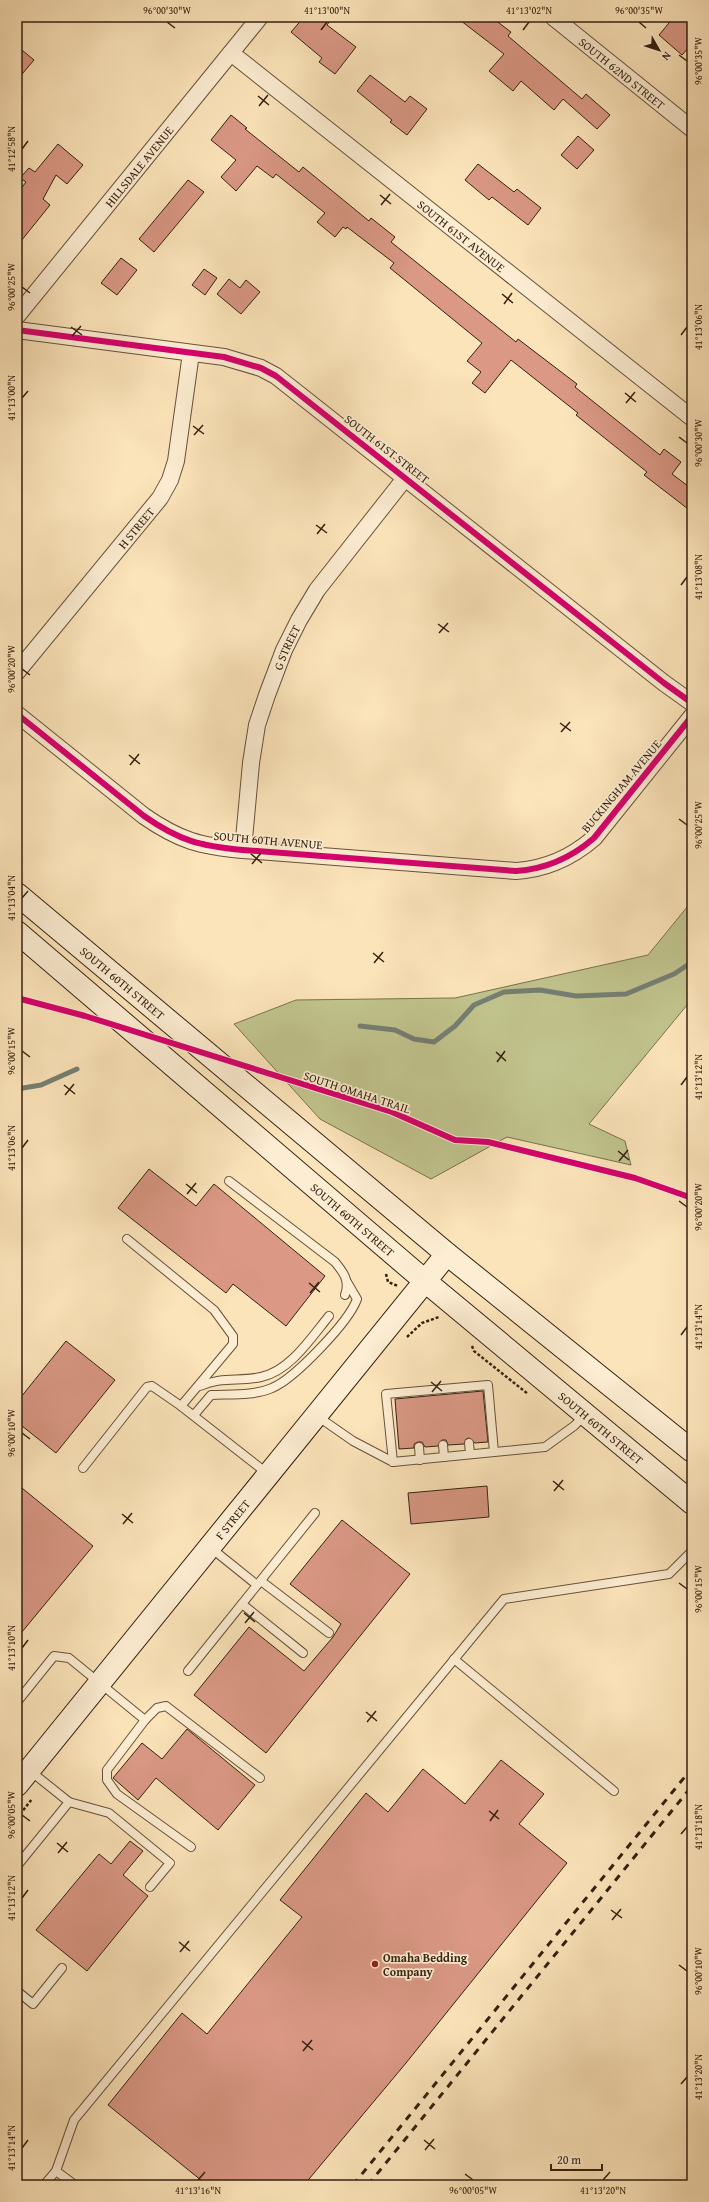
<svg xmlns="http://www.w3.org/2000/svg" width="709" height="2202" viewBox="0 0 709 2202" font-family="'Gentium Book Plus',serif">
<style>
.green{fill:#c1c48e;stroke:#7a724e}
.lines{fill:none;stroke-linecap:round;stroke-linejoin:round}
.stream{stroke:#757f73;stroke-width:5}
.building{fill:#da9885;stroke:#34210f}
.lane-casing{stroke:#66523a;stroke-width:10}
.street-casing{stroke:#66523a;stroke-width:18}
.secondary-casing{stroke:#34210f;stroke-width:24}
.path{stroke:#34210f;stroke-width:2.5;stroke-dasharray:3 2;stroke-linecap:butt}
.lane{stroke:#fdedd2;stroke-width:8}
.street{stroke:#fdedd2;stroke-width:16}
.secondary{stroke:#fdedd2;stroke-width:22}
.rail{stroke:#34210f;stroke-width:3;stroke-dasharray:7 7;stroke-linecap:butt}
.cycleway-casing{stroke:#fdedd2;stroke-width:8}
.cycleway{stroke:#d6006c;stroke-width:6}
.ticks{fill:none;stroke:#34210f;stroke-width:1.5}
.poi-dot{fill:#8f2418;stroke:#fdedd2;stroke-width:1.5}
.labels{text-anchor:middle;dominant-baseline:central;stroke-width:3.5;stroke-linejoin:round;paint-order:stroke}
.street-label{font-size:12px;fill:#34210f;stroke:#fdedd2}
.poi-label{font-size:12px;font-weight:bold;fill:#34210f;stroke:#fdedd2;text-anchor:start}
.neatline{fill:none;stroke:#34210f;stroke-width:1.5}
.ticks-label{font-size:10px;text-anchor:middle;fill:#34210f}
</style>
<rect width="100%" height="100%" fill="#fce4ba"/>
<filter id="stains"><feTurbulence type="fractalNoise" baseFrequency=".005" numOctaves="4"/><feColorMatrix values="0 0 0 0 .2 0 0 0 0 .09 0 0 0 0 .02 0 0 0 .5 -.17"/></filter>
<radialGradient id="worn" r=".72"><stop offset=".6" stop-color="#630" stop-opacity="0"/><stop offset="1" stop-color="#630" stop-opacity=".3"/></radialGradient>
<polygon class="green" points="692,901 692,999 589,1124 625,1141 631,1165 507,1137 431,1179 320,1119 234,1024 296,1000 455,998 648,955"/>
<g class="lines">
<g class="stream">
<polyline points="360,1026 395,1030 414,1039 434,1042 455,1026 474,1005 504,992 540,990 576,996 626,994 674,974 692,962"/>
<polyline points="17,1089 41,1085 77,1069"/>
</g>
</g>
<g class="building">
<polygon points="304,17 333,17 327,25 356,47 335,74 319,62 322,58 291,32"/>
<polygon points="456,17 491,17 511,32 508,36 582,99 586,94 610,115 597,129 563,99 554,110 521,81 513,91 489,71 504,54"/>
<polygon points="674,17 692,17 692,44 682,55 659,35"/>
<polygon points="17,46 34,60 17,80"/>
<polygon points="370,75 405,102 410,96 427,109 407,135 390,122 392,120 357,91"/>
<polygon points="231,115 247,128 245,129 299,172 303,167 369,221 371,218 395,237 391,242 516,342 518,339 577,384 575,387 660,455 664,449 681,462 672,474 692,489 692,512 644,475 647,472 576,415 578,413 511,360 485,393 472,383 481,372 467,361 482,343 390,268 394,263 347,227 346,229 343,227 335,237 317,222 325,213 276,174 273,178 257,166 236,191 221,177 236,160 211,140"/>
<polygon points="578,136 594,150 577,169 561,155"/>
<polygon points="58,144 83,165 67,184 56,175 43,199 50,205 17,246 17,194 26,182 20,178 29,168 35,172"/>
<polygon points="478,164 514,192 517,189 541,208 528,225 492,197 489,200 465,180"/>
<polygon points="188,180 204,192 154,252 139,239"/>
<polygon points="121,258 137,270 117,295 101,283"/>
<polygon points="204,269 217,278 205,295 192,285"/>
<polygon points="229,279 240,288 246,280 260,292 241,314 217,294"/>
<polygon points="149,1169 196,1206 214,1184 325,1276 286,1326 233,1284 226,1293 118,1208"/>
<polygon points="66,1341 115,1380 56,1453 17,1422 17,1402"/>
<polygon points="483,1391 488,1442 475,1443 469,1438 466,1439 464,1444 448,1445 446,1440 442,1440 438,1446 425,1447 422,1442 418,1442 414,1444 414,1448 399,1449 395,1399"/>
<polygon points="17,1484 93,1546 17,1638"/>
<polygon points="487,1486 489,1517 411,1524 408,1493"/>
<polygon points="342,1520 410,1574 266,1753 194,1695 249,1627 304,1671 333,1637 341,1624 290,1584"/>
<polygon points="187,1729 255,1785 218,1830 156,1778 138,1800 113,1778 142,1743 162,1759"/>
<polygon points="501,1760 544,1794 519,1824 567,1863 406,2063 304,2185 207,2185 108,2105 182,2013 207,2034 302,1917 280,1900 366,1793 388,1812 423,1769 465,1804"/>
<polygon points="130,1841 143,1851 123,1875 148,1896 87,1971 36,1930 99,1854 111,1864"/>
</g>
<g class="lines">
<defs>
<g id="lane">
<path d="M229 1181 335 1262C344 1273 350 1281 345 1295"/>
<polyline points="127,1239 214,1310 233,1336 233,1344 181,1406"/>
<path d="M200 1386C223 1376 239 1382 261 1377 290 1371 311 1338 329 1316"/>
<path d="M194 1415 211 1395C230 1394 254 1396 272 1388 294 1379 349 1322 357 1299L347 1282"/>
<polyline points="317,1416 353,1441 393,1462 545,1447 574,1426 585,1415"/>
<polyline points="469,1443 470,1454"/>
<polyline points="443,1445 444,1457"/>
<polyline points="419,1447 420,1460"/>
<polyline points="393,1462 386,1394 488,1385 494,1452"/>
<polyline points="83,1468 147,1387 152,1386 181,1406 268,1474"/>
<polyline points="211,1548 257,1585"/>
<polyline points="261,1581 329,1633"/>
<polyline points="242,1604 303,1653"/>
<polyline points="454,1659 614,1791"/>
<polyline points="188,1671 315,1513"/>
<polyline points="17,1702 54,1656 69,1658 145,1720 107,1770 107,1780 117,1794 191,1847"/>
<polyline points="145,1720 157,1708 166,1706 260,1778"/>
<polyline points="69,1802 109,1813 170,1863 150,1887"/>
<polyline points="17,1866 69,1802 29,1770"/>
<polyline points="17,1991 33,2004 62,1968"/>
<polyline points="56,2171 75,2185"/>
<polyline points="44,2185 56,2171 74,2120 504,1599 669,1574 692,1551"/>
</g>
<g id="street">
<path id="s1" d="M553 17 692 129"/>
<path id="s2" d="M231 53 692 418"/>
<path id="s3" d="M17 316 260 17"/>
<polyline points="17,330 224,357 261,368 276,376 664,683 692,703"/>
<path id="s4" d="M17 672 160 498 170 480 176 461 191 353"/>
<path d="M17 714 144 816C180 841 200 846 243 850L516 871C546 869 571 858 594 838L692 716"/>
<path id="s5" d="M243 850 251 763 257 725 267 695 284 650 299 620 317 590 406 477"/>
</g>
<g id="secondary">
<path id="s6" d="M17 894 447 1254 692 1451"/>
<path id="s7" d="M17 932 425 1281 692 1503"/>
<path id="s8" d="M17 1785 447 1254"/>
</g>
</defs>
<use href="#lane" class="lane-casing"/>
<use href="#street" class="street-casing"/>
<use href="#secondary" class="secondary-casing"/>
<g class="path">
<polyline points="386,1274 388,1282 398,1286"/>
<polyline points="407,1337 422,1323 439,1317"/>
<polyline points="472,1346 474,1351 528,1394"/>
<polyline points="17,1818 32,1799"/>
</g>
<use href="#lane" class="lane"/>
<use href="#street" class="street"/>
<use href="#secondary" class="secondary"/>
<g class="rail">
<polyline points="353,2185 692,1768"/>
<polyline points="368,2185 692,1786"/>
</g>
<defs>
<g id="cycleway">
<polyline points="17,330 224,357 261,368 276,376 664,683 692,703"/>
<path d="M17 714 144 816C180 841 200 846 243 850L516 871C546 869 571 858 594 838L692 716"/>
<polyline points="17,998 85,1016 392,1112 455,1140 488,1142 635,1178 692,1198"/>
</g>
</defs>
<use href="#cycleway" class="cycleway-casing"/>
<use href="#cycleway" class="cycleway"/>
</g>
<path class="ticks" d="M167 22 175 28M639 22 646 28M321 30 327 22M523 30 529 22M679 55 687 61M258 96 269 105M259 106 268 95M22 149 28 141M380 195 391 204M381 205 390 194M22 287 30 293M502 294 513 303M504 304 512 293M71 327 82 335M681 335 687 327M72 336 81 326M625 393 636 402M22 398 28 391M626 403 635 392M193 426 204 434M194 435 203 425M679 437 687 443M316 525 327 533M317 534 325 524M681 585 687 577M438 624 449 632M439 633 448 623M22 669 30 675M560 723 571 731M561 732 570 722M129 755 140 764M130 765 139 754M679 819 687 825M251 854 262 863M252 864 261 853M22 898 28 891M373 953 384 962M374 963 383 952M22 1051 30 1057M496 1052 506 1061M497 1062 505 1051M64 1085 75 1094M681 1085 687 1077M65 1095 74 1084M22 1148 28 1140M618 1151 629 1160M619 1161 628 1150M186 1184 197 1193M187 1194 196 1183M679 1201 687 1207M309 1283 320 1292M310 1293 319 1282M681 1335 687 1327M431 1382 442 1391M432 1392 441 1381M22 1433 30 1439M553 1481 564 1490M554 1491 563 1480M122 1514 133 1523M123 1524 132 1513M679 1583 687 1589M244 1613 255 1622M245 1623 254 1612M22 1648 28 1640M366 1712 377 1721M367 1722 376 1711M489 1811 499 1819M22 1815 30 1821M490 1821 498 1810M681 1834 687 1827M57 1843 68 1852M58 1853 67 1842M22 1898 28 1890M611 1910 622 1918M612 1920 621 1909M179 1942 190 1951M180 1952 189 1941M679 1965 687 1971M302 2041 313 2050M303 2051 312 2040M681 2084 687 2077M424 2140 435 2149M22 2148 28 2140M425 2150 434 2139M465 2174 473 2180M198 2180 205 2172M603 2180 610 2172"/>
<circle class="poi-dot" cx="375" cy="1964" r="4"/>
<g class="labels">
<g class="street-label">
<text stroke="none"><textPath href="#s1" startOffset="89">SOUTH 62ND STREET</textPath></text>
<text stroke="none"><textPath href="#s3" startOffset="193">HILLSDALE AVENUE</textPath></text>
<text stroke="none"><textPath href="#s2" startOffset="294">SOUTH 61ST AVENUE</textPath></text>
<text transform="translate(387 449) rotate(38)">SOUTH 61ST STREET</text>
<text stroke="none"><textPath href="#s4" startOffset="187">H STREET</textPath></text>
<text stroke="none"><textPath href="#s5" startOffset="209">G STREET</textPath></text>
<text transform="translate(621 786) rotate(-50)">BUCKINGHAM AVENUE</text>
<text transform="translate(268 840) rotate(5)">SOUTH 60TH AVENUE</text>
<text stroke="none"><textPath href="#s6" startOffset="138">SOUTH 60TH STREET</textPath></text>
<text transform="translate(357 1092) rotate(18)">SOUTH OMAHA TRAIL</text>
<text stroke="none"><textPath href="#s7" startOffset="442">SOUTH 60TH STREET</textPath></text>
<text stroke="none"><textPath href="#s7" startOffset="766">SOUTH 60TH STREET</textPath></text>
<text stroke="none"><textPath href="#s8" startOffset="342">F STREET</textPath></text>
</g>
<g class="poi-label">
<text x="383" y="1957">Omaha Bedding<tspan x="383" dy="14">Company</tspan></text>
</g>
</g>
<rect width="709" height="2202" fill="none" stroke="#fce4ba" stroke-width="44"/>
<g transform="translate(659 50) rotate(129)" stroke="#fdedd2" stroke-width="3" paint-order="stroke">
<path d="M0-3L7 15L0 10L-7 15Z" fill="#34210f"/>
<text y="-6" font-size="11" font-weight="bold" text-anchor="middle" fill="#34210f">N</text>
</g>
<path d="M551 2164v6h51v-6" fill="none" stroke="#34210f" stroke-width="2"/>
<text x="557" y="2164" font-size="12" fill="#34210f" stroke="#fdedd2" stroke-width="3" paint-order="stroke">20 m</text>
<rect x="22" y="22" width="665" height="2158" class="neatline"/>
<g class="ticks-label">
<text x="167" y="14">96°00'30"W</text>
<text x="327" y="14">41°13'00"N</text>
<text x="529" y="14">41°13'02"N</text>
<text x="639" y="14">96°00'35"W</text>
<text transform="translate(698 61) rotate(-90)" y="4">96°00'35"W</text>
<text transform="translate(11 149) rotate(-90)" y="4">41°12'58"N</text>
<text transform="translate(11 287) rotate(-90)" y="4">96°00'25"W</text>
<text transform="translate(698 327) rotate(-90)" y="4">41°13'06"N</text>
<text transform="translate(11 398) rotate(-90)" y="4">41°13'00"N</text>
<text transform="translate(698 443) rotate(-90)" y="4">96°00'30"W</text>
<text transform="translate(698 577) rotate(-90)" y="4">41°13'08"N</text>
<text transform="translate(11 669) rotate(-90)" y="4">96°00'20"W</text>
<text transform="translate(698 825) rotate(-90)" y="4">96°00'25"W</text>
<text transform="translate(11 898) rotate(-90)" y="4">41°13'04"N</text>
<text transform="translate(11 1051) rotate(-90)" y="4">96°00'15"W</text>
<text transform="translate(698 1077) rotate(-90)" y="4">41°13'12"N</text>
<text transform="translate(11 1148) rotate(-90)" y="4">41°13'06"N</text>
<text transform="translate(698 1207) rotate(-90)" y="4">96°00'20"W</text>
<text transform="translate(698 1327) rotate(-90)" y="4">41°13'14"N</text>
<text transform="translate(11 1433) rotate(-90)" y="4">96°00'10"W</text>
<text transform="translate(698 1589) rotate(-90)" y="4">96°00'15"W</text>
<text transform="translate(11 1648) rotate(-90)" y="4">41°13'10"N</text>
<text transform="translate(11 1815) rotate(-90)" y="4">96°00'05"W</text>
<text transform="translate(698 1827) rotate(-90)" y="4">41°13'18"N</text>
<text transform="translate(11 1898) rotate(-90)" y="4">41°13'12"N</text>
<text transform="translate(698 1971) rotate(-90)" y="4">96°00'10"W</text>
<text transform="translate(698 2077) rotate(-90)" y="4">41°13'20"N</text>
<text transform="translate(11 2148) rotate(-90)" y="4">41°13'14"N</text>
<text x="198" y="2194">41°13'16"N</text>
<text x="473" y="2194">96°00'05"W</text>
<text x="603" y="2194">41°13'20"N</text>
</g>
<rect width="100%" height="100%" filter="url(#stains)"/>
<rect width="100%" height="100%" fill="url(#worn)"/>
</svg>
